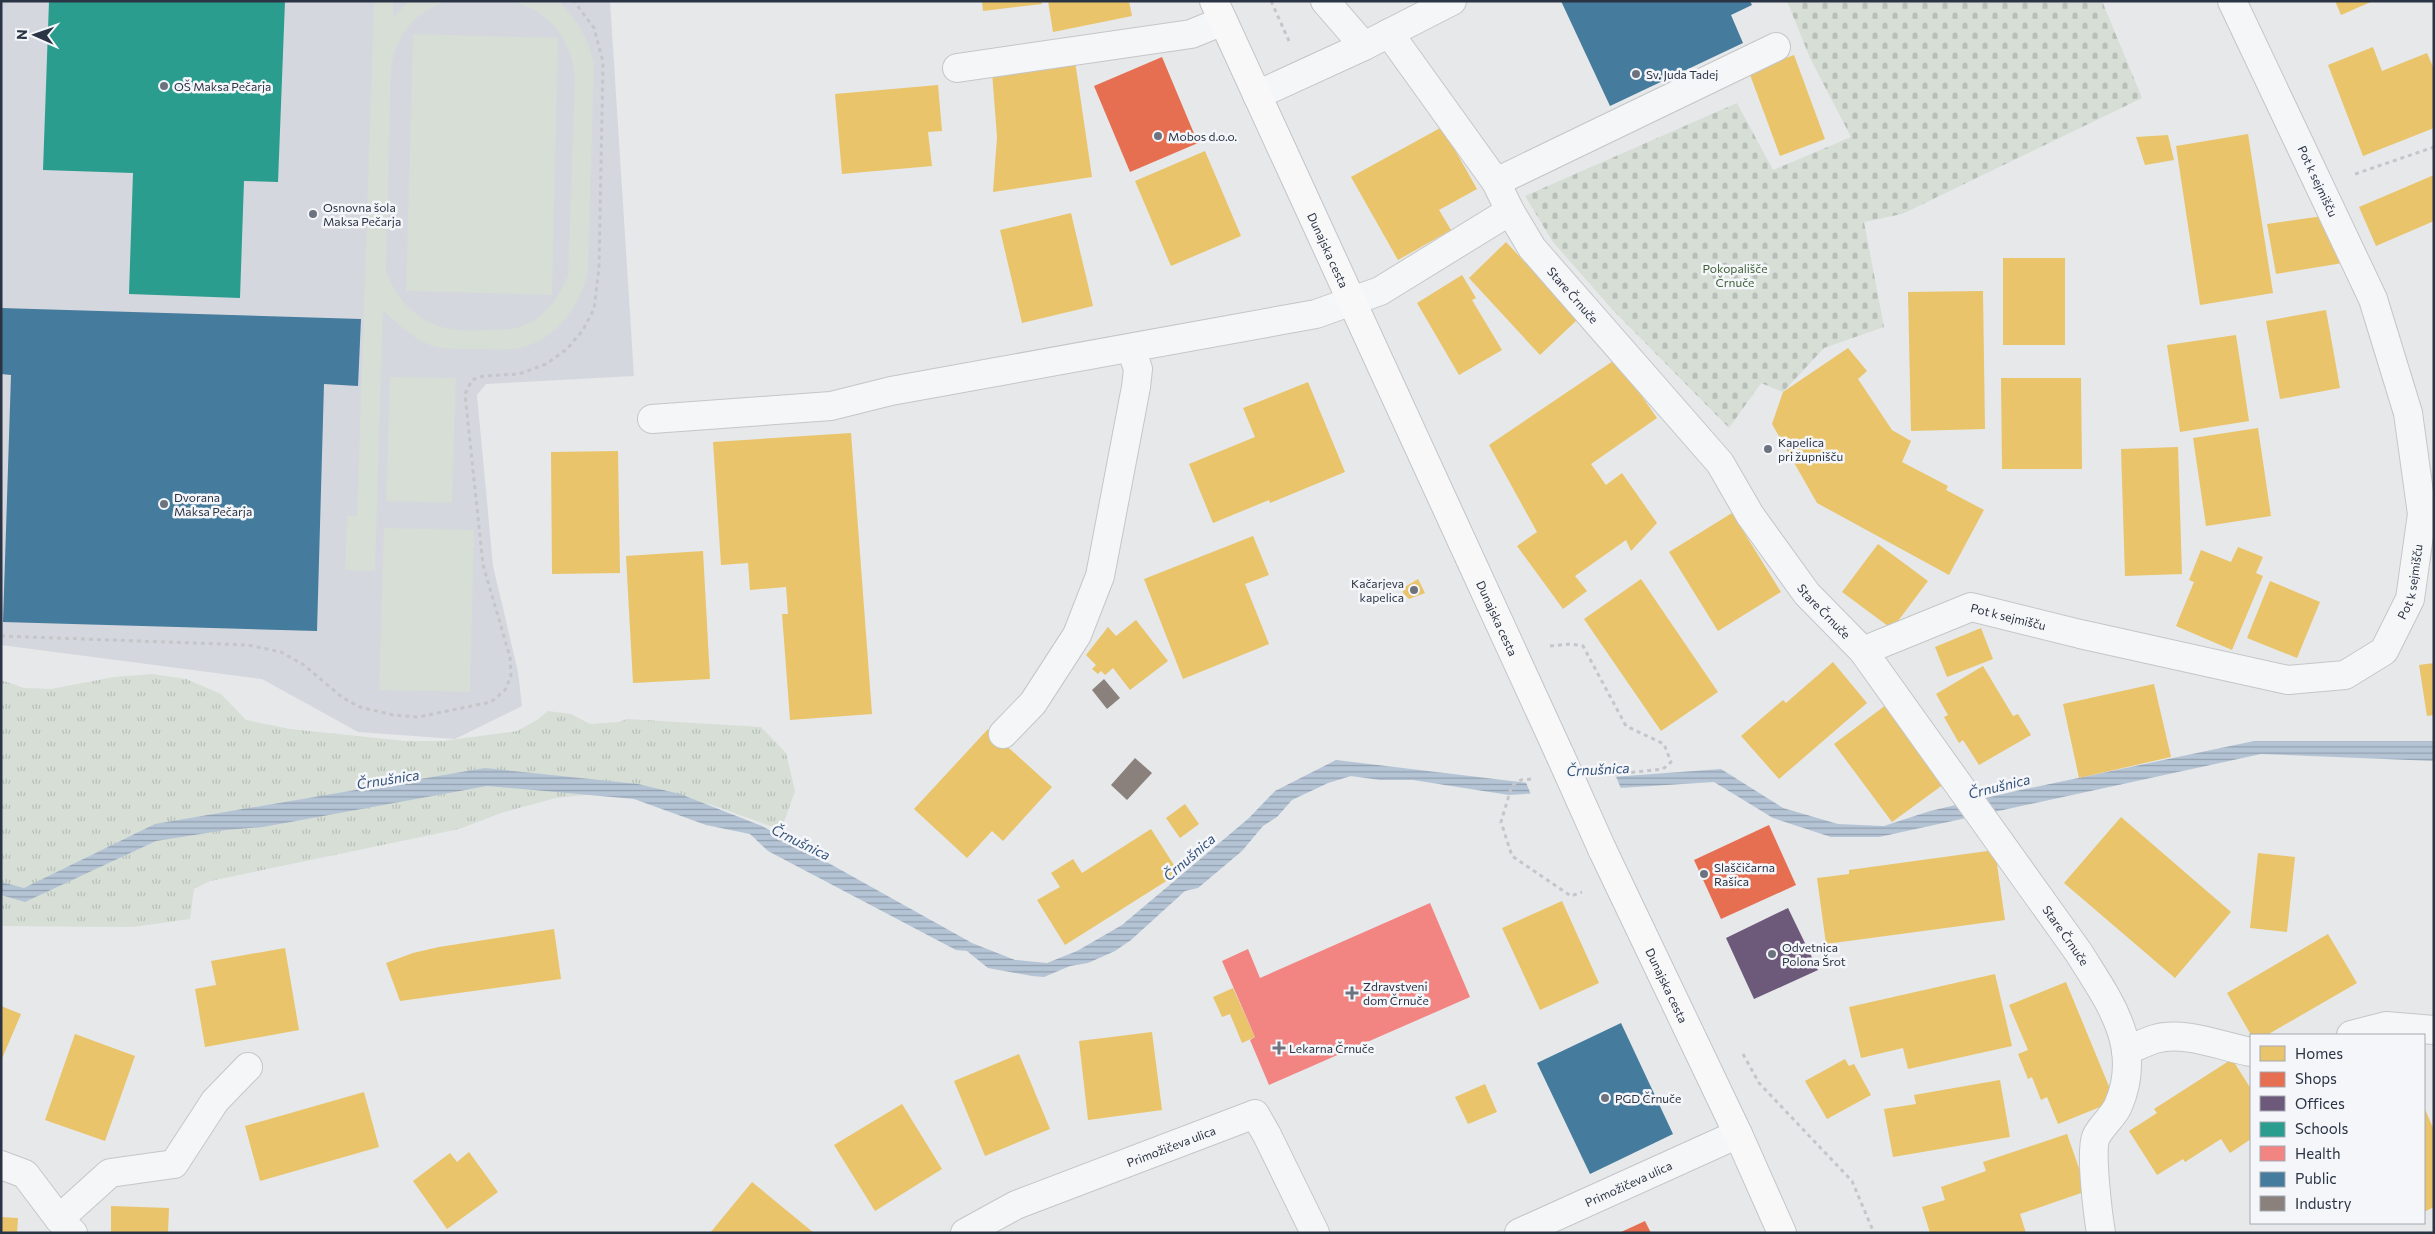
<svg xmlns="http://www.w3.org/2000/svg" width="2435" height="1234" viewBox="0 0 2435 1234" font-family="Commissioner,sans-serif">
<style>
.built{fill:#d4d7dd}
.grass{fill:url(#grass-tufts)}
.cemetery{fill:url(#cemetery-stones)}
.pitch{fill:#d6ded6}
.water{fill:url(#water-rules)}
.pier{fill:#e6e8ea}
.homes{fill:#e9c46a}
.shops{fill:#e76f51}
.offices{fill:#6d597a}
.schools{fill:#2a9d8f}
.health{fill:#f28482}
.public{fill:#457b9d}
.industry{fill:#8a817c}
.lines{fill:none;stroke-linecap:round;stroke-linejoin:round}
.minor-casing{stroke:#c4c6c8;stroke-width:30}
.major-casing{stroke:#c2c5c8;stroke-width:30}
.path{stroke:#c5c6ca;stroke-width:3;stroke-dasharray:4 4;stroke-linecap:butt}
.minor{stroke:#f5f6f7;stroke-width:28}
.major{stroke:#f8f8f8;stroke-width:28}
.major-bridge-casing{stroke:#c2c5c8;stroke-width:30;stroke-linecap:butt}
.major-bridge{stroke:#f8f8f8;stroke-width:28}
.poi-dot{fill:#6c737f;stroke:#f4f6f9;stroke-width:2}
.labels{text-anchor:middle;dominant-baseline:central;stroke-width:5;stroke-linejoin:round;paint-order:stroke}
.poi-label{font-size:12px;fill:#2b3445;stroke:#f4f6f9;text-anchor:start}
.street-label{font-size:12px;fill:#2b3445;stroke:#f4f6f9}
.park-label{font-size:12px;fill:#3f6138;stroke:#f4f6f9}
.water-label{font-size:14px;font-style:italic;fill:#34527a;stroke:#f4f6f9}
</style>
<defs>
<pattern id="grass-tufts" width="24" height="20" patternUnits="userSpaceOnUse" patternTransform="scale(1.25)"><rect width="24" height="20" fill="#d6ded6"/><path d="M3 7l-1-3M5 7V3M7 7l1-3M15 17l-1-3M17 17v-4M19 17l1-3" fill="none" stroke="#b8bfb9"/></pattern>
<pattern id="cemetery-stones" width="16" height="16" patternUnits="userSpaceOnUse" patternTransform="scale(1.25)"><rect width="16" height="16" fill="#d6ded6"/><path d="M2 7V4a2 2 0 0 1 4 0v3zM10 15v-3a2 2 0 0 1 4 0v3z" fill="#b8bfb9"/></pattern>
<pattern id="water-rules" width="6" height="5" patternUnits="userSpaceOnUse" patternTransform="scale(1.25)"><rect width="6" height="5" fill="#b4c4d5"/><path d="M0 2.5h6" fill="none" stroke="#93a0af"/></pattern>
</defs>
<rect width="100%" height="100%" fill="#e6e8ea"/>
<polygon class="built" points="1,1 610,1 634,376 486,384 477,395 493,566 518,672 522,706 455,739 358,732 262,679 1,645"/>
<polygon class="grass" points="152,674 186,679 221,694 246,720 290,729 405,741 443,741 517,731 537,720 548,711 571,714 590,724 619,722 627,719 761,727 786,753 795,791 781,830 712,805 636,790 556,798 501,813 459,829 210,881 194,889 190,919 133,927 1,926 1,680 24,688 51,689 114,677"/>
<polygon class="cemetery" points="1787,1 2102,1 2142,98 1902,214 1864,222 1884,327 1824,348 1783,392 1761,383 1729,428 1611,308 1553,242 1525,196 1737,103 1773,170 1851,137 1810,58"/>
<g class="pitch">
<path d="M374 1H393V18L409 1H455C419 4 395 36 391 69L386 270C394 299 421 325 451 329 462 331 474 330 486 330 503 330 519 330 534 320 551 309 560 294 568 276L575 76C571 40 548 7 510 2 501 1 491 1 482 1H559C578 21 588 38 594 64L588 272C580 306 556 340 520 348 505 351 489 349 474 349 458 349 440 350 425 343 409 335 397 322 383 311L375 571 345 570 347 516H357Z"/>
<polygon points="413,34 558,38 552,295 406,291"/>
<polygon points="390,377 456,378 452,503 386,501"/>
<polygon points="384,528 474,530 470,692 379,690"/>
</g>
<polygon class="water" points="2254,741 2434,741 2434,761 2261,754 1879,837 1831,837 1773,818 1714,782 1509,795 1413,780 1380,780 1351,776 1328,783 1292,800 1277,817 1263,826 1242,851 1198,888 1185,891 1131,940 1115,951 1088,963 1070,966 1044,977 1032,976 988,968 967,951 956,950 768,851 750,834 706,825 634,799 487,786 263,827 226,830 156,841 25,902 1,895 1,882 24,888 155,824 485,768 638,784 680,794 762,826 972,943 1015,960 1047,963 1077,951 1122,925 1249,818 1275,791 1336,760 1529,783 1721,769 1783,808 1838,824 1884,826 1930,811 2016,791"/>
<polygon class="pier" points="1615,774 1622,791 1532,797 1525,780"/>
<g class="homes">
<polygon points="982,1 1041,1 1042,4 983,11"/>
<polygon points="1048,1 1129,1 1132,16 1053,32"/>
<polygon points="2335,1 2373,1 2341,15"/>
<polygon points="2373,47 2382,71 2427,53 2434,69 2434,128 2363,156 2328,65"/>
<polygon points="1794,55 1825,139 1780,156 1749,72"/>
<polygon points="1075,61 1092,177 993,192 997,137 992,72"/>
<polygon points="938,85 942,131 928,132 932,166 842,174 835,94"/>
<polygon points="1442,127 1477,189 1439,210 1451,230 1398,260 1351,177"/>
<polygon points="2248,134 2273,293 2200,305 2176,146"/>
<polygon points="2168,135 2174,160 2145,165 2136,137"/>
<polygon points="1205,151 1241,236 1171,266 1135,181"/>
<polygon points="2434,175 2434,221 2376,246 2359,207"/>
<polygon points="1071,213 1093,306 1022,323 1000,230"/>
<polygon points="2323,216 2343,263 2276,274 2267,224"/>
<polygon points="1506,242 1578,319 1540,355 1469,278"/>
<rect x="2003" y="258" width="62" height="87"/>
<polygon points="1462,275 1476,298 1472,300 1502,350 1459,375 1417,303"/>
<polygon points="1983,291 1985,429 1911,431 1908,292"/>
<polygon points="2326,310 2340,388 2280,399 2266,321"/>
<polygon points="2236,335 2249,421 2180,432 2167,345"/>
<polygon points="1848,348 1867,371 1858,379 1892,430 1911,441 1902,462 1948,486 1946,490 1984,510 1949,575 1817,503 1772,424 1783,392"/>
<polygon points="1616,359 1657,418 1591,464 1606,485 1622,473 1657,523 1631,551 1626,540 1575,576 1587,591 1563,609 1517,546 1537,532 1489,445"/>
<polygon points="2001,378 2081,378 2082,469 2002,469"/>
<polygon points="1308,382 1345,472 1270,503 1269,500 1213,523 1189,464 1255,437 1243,408"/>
<polygon points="2258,428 2271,516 2206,526 2193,438"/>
<polygon points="851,433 872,714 790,720 782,614 788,614 786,587 750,590 748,563 721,565 713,442"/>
<polygon points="2178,447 2182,574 2125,576 2121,449"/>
<polygon points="618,451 620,573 552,574 551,452"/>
<polygon points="1732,513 1781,592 1718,631 1669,552"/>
<polygon points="1253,536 1269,575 1245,584 1269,644 1183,679 1144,579"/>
<polygon points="1878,544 1928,581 1892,629 1842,592"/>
<polygon points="2238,547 2263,557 2256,573 2263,576 2232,650 2176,626 2194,582 2189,580 2201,550 2231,562"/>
<polygon points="703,551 710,679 633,683 626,556"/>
<polygon points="1418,579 1425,593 1409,599 1403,593 1403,588"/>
<polygon points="1641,579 1718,692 1661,731 1584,619"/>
<polygon points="2270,581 2320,602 2297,658 2247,638"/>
<polygon points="1136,620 1168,661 1130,690 1113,668 1105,675 1101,671 1098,674 1092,669 1096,665 1086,655 1108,627 1116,636"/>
<polygon points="1981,628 1993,659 1947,677 1935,647"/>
<polygon points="1833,662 1867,703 1779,779 1741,736 1783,700 1786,703"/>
<polygon points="2434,663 2434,715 2427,716 2419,665"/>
<polygon points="1983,666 2013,716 2018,714 2031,735 1979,765 1963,740 1959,743 1944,717 1948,715 1936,694"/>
<polygon points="2154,684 2171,757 2079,778 2063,704"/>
<polygon points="1886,705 1944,784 1892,822 1834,744"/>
<polygon points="988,729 1052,787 1003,841 992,831 967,858 914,809"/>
<polygon points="1185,804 1199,824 1180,838 1166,818"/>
<polygon points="2121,817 2231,912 2175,978 2064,883"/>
<polygon points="1151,829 1179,873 1065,945 1037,900 1060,887 1051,873 1073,859 1082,873"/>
<polygon points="1995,850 2005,920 1826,944 1817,878 1849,874 1849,870"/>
<polygon points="2258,853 2295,857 2287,932 2250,928"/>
<polygon points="1562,901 1599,983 1540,1010 1502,928"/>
<polygon points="554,929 561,979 400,1001 386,963 413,953 439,947"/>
<polygon points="2328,934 2357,983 2267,1035 2251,1035 2227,993"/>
<polygon points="285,948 299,1030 205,1047 195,989 216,985 211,961"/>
<polygon points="1995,974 2012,1046 1908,1069 1903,1048 1861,1058 1849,1007"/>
<polygon points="2066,982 2115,1101 2058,1124 2047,1097 2041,1100 2032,1077 2028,1079 2018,1054 2028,1050 2009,1005"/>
<polygon points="1233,988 1255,1037 1242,1043 1230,1014 1222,1017 1213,997"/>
<polygon points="1,1006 21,1014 1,1061"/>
<polygon points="1152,1032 1162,1110 1088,1120 1079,1041"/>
<polygon points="75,1034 135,1056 105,1141 45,1120"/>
<polygon points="1019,1054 1050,1129 985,1156 954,1081"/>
<polygon points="1845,1059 1849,1066 1854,1064 1871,1095 1827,1119 1805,1081"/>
<polygon points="2232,1059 2251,1089 2251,1139 2230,1153 2221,1139 2185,1162 2183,1159 2157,1175 2129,1131 2157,1113 2154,1109"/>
<polygon points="2000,1080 2010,1137 1893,1157 1884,1109 1916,1104 1914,1095"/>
<polygon points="1485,1084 1497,1112 1468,1124 1455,1097"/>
<polygon points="364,1092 379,1147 260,1181 245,1126"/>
<polygon points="902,1104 942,1169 875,1211 834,1145"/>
<polygon points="2424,1107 2434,1130 2434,1207 2424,1212"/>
<polygon points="2067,1134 2087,1191 2020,1214 2026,1233 1930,1233 1922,1207 1945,1200 1941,1187 1986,1171 1983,1162"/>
<polygon points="469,1152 498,1192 447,1229 413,1181 450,1153 457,1162"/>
<polygon points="752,1182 814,1233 710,1233"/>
<polygon points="111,1206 169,1208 168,1233 111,1233"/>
<polygon points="1,1217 18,1218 17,1233 1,1233"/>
</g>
<g class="shops">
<polygon points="1162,57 1198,143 1130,172 1094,86"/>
<polygon points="1769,825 1796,885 1721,919 1694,860"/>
<polygon points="1645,1221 1651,1233 1619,1233"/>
</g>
<polygon class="offices" points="1788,908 1818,970 1754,999 1726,938"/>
<polygon class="schools" points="49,1 285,1 278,182 244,181 240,298 129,294 133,173 43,170"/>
<polygon class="health" points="1430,903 1470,997 1269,1085 1250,1040 1255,1037 1222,961 1248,949 1260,978"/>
<g class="public">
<polygon points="1561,1 1750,1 1752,5 1731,15 1743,43 1610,106"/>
<polygon points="1,308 361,319 358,386 324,384 317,631 3,622 11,375 1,374"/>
<polygon points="1621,1023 1673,1134 1590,1174 1537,1063"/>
</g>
<g class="industry">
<polygon points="1104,679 1120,698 1107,709 1092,690"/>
<polygon points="1135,758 1152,773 1127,800 1111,785"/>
</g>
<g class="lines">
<defs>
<g id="minor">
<polyline points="1325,1 1364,46"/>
<path id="s1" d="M1389 33 1496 182 1510 211 1532 248 1720 463 1750 515 1807 594 1863 651 2079 953C2109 1001 2144 1047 2118 1106 2113 1117 2101 1126 2096 1137 2090 1151 2098 1215 2101 1233"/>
<polyline points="957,68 1191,34 1223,21"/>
<polyline points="1257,95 1364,46 1452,1"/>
<polyline points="1496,182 1776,47"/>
<polyline points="652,419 831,406 891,391 1316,314 1380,291 1510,211"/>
<path id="s2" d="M1863 651 1971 607 2080 634 2288 680 2345 675 2384 651 2410 599 2422 514 2408 413 2373 299 2232 1"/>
<polyline points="1003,734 1033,703 1077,635 1100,576 1136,387 1138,369 1131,348"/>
<polyline points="2351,1035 2386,1026 2434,1030"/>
<path d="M2126 1051C2136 1047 2145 1042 2155 1039 2183 1030 2223 1047 2251 1052"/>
<polyline points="1,1165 25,1174 59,1219 73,1233"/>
<polyline points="59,1219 110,1173 174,1164 215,1101 248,1067"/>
<path id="s3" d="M965 1233 1016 1205 1255 1114 1267 1135 1315 1233"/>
<path id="s4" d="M1519 1233 1738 1134"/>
</g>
<g id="major">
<path id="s5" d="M1214 1 1560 755"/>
<path id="s6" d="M1602 849 1738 1134 1782 1233"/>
</g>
</defs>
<use href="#minor" class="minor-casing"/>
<use href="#major" class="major-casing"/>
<g class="path">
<polyline points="1271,1 1289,41"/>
<polyline points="2355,174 2434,147"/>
<polyline points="1,636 248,645 281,652 304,665 343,698 360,707 393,715 418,717 491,702 505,690 511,676 510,657 483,565 465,394 472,380 483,376 519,374 546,364 567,349 583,330 594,309 599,267 603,62 594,28 574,1"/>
<polyline points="1550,646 1571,644 1583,646 1626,726 1664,744 1671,762 1663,769 1608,775"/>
<polyline points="1531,779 1521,780 1512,785 1501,822 1512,856 1571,896 1582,892"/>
<polyline points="1743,1054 1759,1083 1852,1181 1874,1233"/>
</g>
<use href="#minor" class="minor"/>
<use href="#major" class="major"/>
<defs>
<polyline id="major-bridge" points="1560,755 1602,849"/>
</defs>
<use href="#major-bridge" class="major-bridge-casing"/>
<use href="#major-bridge" class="major-bridge"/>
</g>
<g class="poi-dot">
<circle cx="1636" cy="74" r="5"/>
<circle cx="164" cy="86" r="5"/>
<circle cx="1158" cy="136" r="5"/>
<circle cx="313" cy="214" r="5"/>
<circle cx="1768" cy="449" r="5"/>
<circle cx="164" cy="504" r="5"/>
<circle cx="1414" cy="590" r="5"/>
<circle cx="1704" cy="874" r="5"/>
<circle cx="1772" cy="954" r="5"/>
<path d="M1349.5 985.5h5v5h5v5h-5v5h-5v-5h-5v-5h5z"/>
<path d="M1276.5 1040.5h5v5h5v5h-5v5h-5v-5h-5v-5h5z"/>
<circle cx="1605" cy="1098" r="5"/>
</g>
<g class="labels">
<g class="poi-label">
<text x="1646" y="74">Sv. Juda Tadej</text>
<text x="174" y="86">OŠ Maksa Pečarja</text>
<text x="1168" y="136">Mobos d.o.o.</text>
<text x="323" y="207">Osnovna šola<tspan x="323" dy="14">Maksa Pečarja</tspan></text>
<text x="1778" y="442">Kapelica<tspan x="1778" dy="14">pri župnišču</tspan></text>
<text x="174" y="497">Dvorana<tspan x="174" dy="14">Maksa Pečarja</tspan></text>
<text x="1404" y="583" text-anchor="end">Kačarjeva<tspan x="1404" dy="14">kapelica</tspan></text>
<text x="1714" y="867">Slaščičarna<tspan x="1714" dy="14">Rašica</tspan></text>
<text x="1782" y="947">Odvetnica<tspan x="1782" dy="14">Polona Šrot</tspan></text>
<text x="1363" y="986">Zdravstveni<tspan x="1363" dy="14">dom Črnuče</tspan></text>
<text x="1289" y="1048">Lekarna Črnuče</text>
<text x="1615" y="1098">PGD Črnuče</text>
</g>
<g class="street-label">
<text transform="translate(2318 181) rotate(65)">Pot k sejmišču</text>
<text stroke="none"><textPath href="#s5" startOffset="274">Dunajska cesta</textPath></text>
<text stroke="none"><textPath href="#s1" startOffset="321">Stare Črnuče</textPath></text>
<text stroke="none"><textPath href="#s2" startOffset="620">Pot k sejmišču</textPath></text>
<text stroke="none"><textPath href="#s1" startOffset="726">Stare Črnuče</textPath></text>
<text stroke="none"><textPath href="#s5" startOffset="679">Dunajska cesta</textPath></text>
<text stroke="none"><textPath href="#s2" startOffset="155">Pot k sejmišču</textPath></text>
<text stroke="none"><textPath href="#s1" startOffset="1131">Stare Črnuče</textPath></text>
<text stroke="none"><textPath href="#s6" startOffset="151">Dunajska cesta</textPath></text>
<text stroke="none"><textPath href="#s3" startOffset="224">Primožičeva ulica</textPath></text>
<text stroke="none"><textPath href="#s4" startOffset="120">Primožičeva ulica</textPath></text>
</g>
<g class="park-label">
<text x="1735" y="268">Pokopališče<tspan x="1735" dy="14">Črnuče</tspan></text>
</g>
<g class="water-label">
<text transform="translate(1598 769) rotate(-3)">Črnušnica</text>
<text transform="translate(388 779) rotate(-9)">Črnušnica</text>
<text transform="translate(1999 786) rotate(-14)">Črnušnica</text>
<text transform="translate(801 842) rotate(26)">Črnušnica</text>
<text transform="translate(1189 857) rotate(-41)">Črnušnica</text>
</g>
</g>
<rect width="2435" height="1234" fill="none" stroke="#2b3445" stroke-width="5"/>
<rect x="2250" y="1034" width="175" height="190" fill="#f4f6f9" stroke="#a4a8b1"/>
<rect x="2260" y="1046" width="25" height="15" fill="#e9c46a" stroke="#a4a8b1"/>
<text x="2295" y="1059" font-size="15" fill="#2b3445">Homes</text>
<rect x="2260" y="1072" width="25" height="15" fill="#e76f51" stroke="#a4a8b1"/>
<text x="2295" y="1084" font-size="15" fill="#2b3445">Shops</text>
<rect x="2260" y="1096" width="25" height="15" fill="#6d597a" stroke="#a4a8b1"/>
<text x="2295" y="1109" font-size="15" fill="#2b3445">Offices</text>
<rect x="2260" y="1122" width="25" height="15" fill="#2a9d8f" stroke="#a4a8b1"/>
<text x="2295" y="1134" font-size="15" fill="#2b3445">Schools</text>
<rect x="2260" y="1146" width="25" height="15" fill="#f28482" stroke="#a4a8b1"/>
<text x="2295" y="1159" font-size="15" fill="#2b3445">Health</text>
<rect x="2260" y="1172" width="25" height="15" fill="#457b9d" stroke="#a4a8b1"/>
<text x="2295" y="1184" font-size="15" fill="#2b3445">Public</text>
<rect x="2260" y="1196" width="25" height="15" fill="#8a817c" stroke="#a4a8b1"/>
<text x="2295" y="1209" font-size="15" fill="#2b3445">Industry</text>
<g transform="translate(35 35) rotate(272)" stroke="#f4f6f9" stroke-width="4" paint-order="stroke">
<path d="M0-4L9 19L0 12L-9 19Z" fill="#2b3445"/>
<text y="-8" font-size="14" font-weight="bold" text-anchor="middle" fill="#2b3445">N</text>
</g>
</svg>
